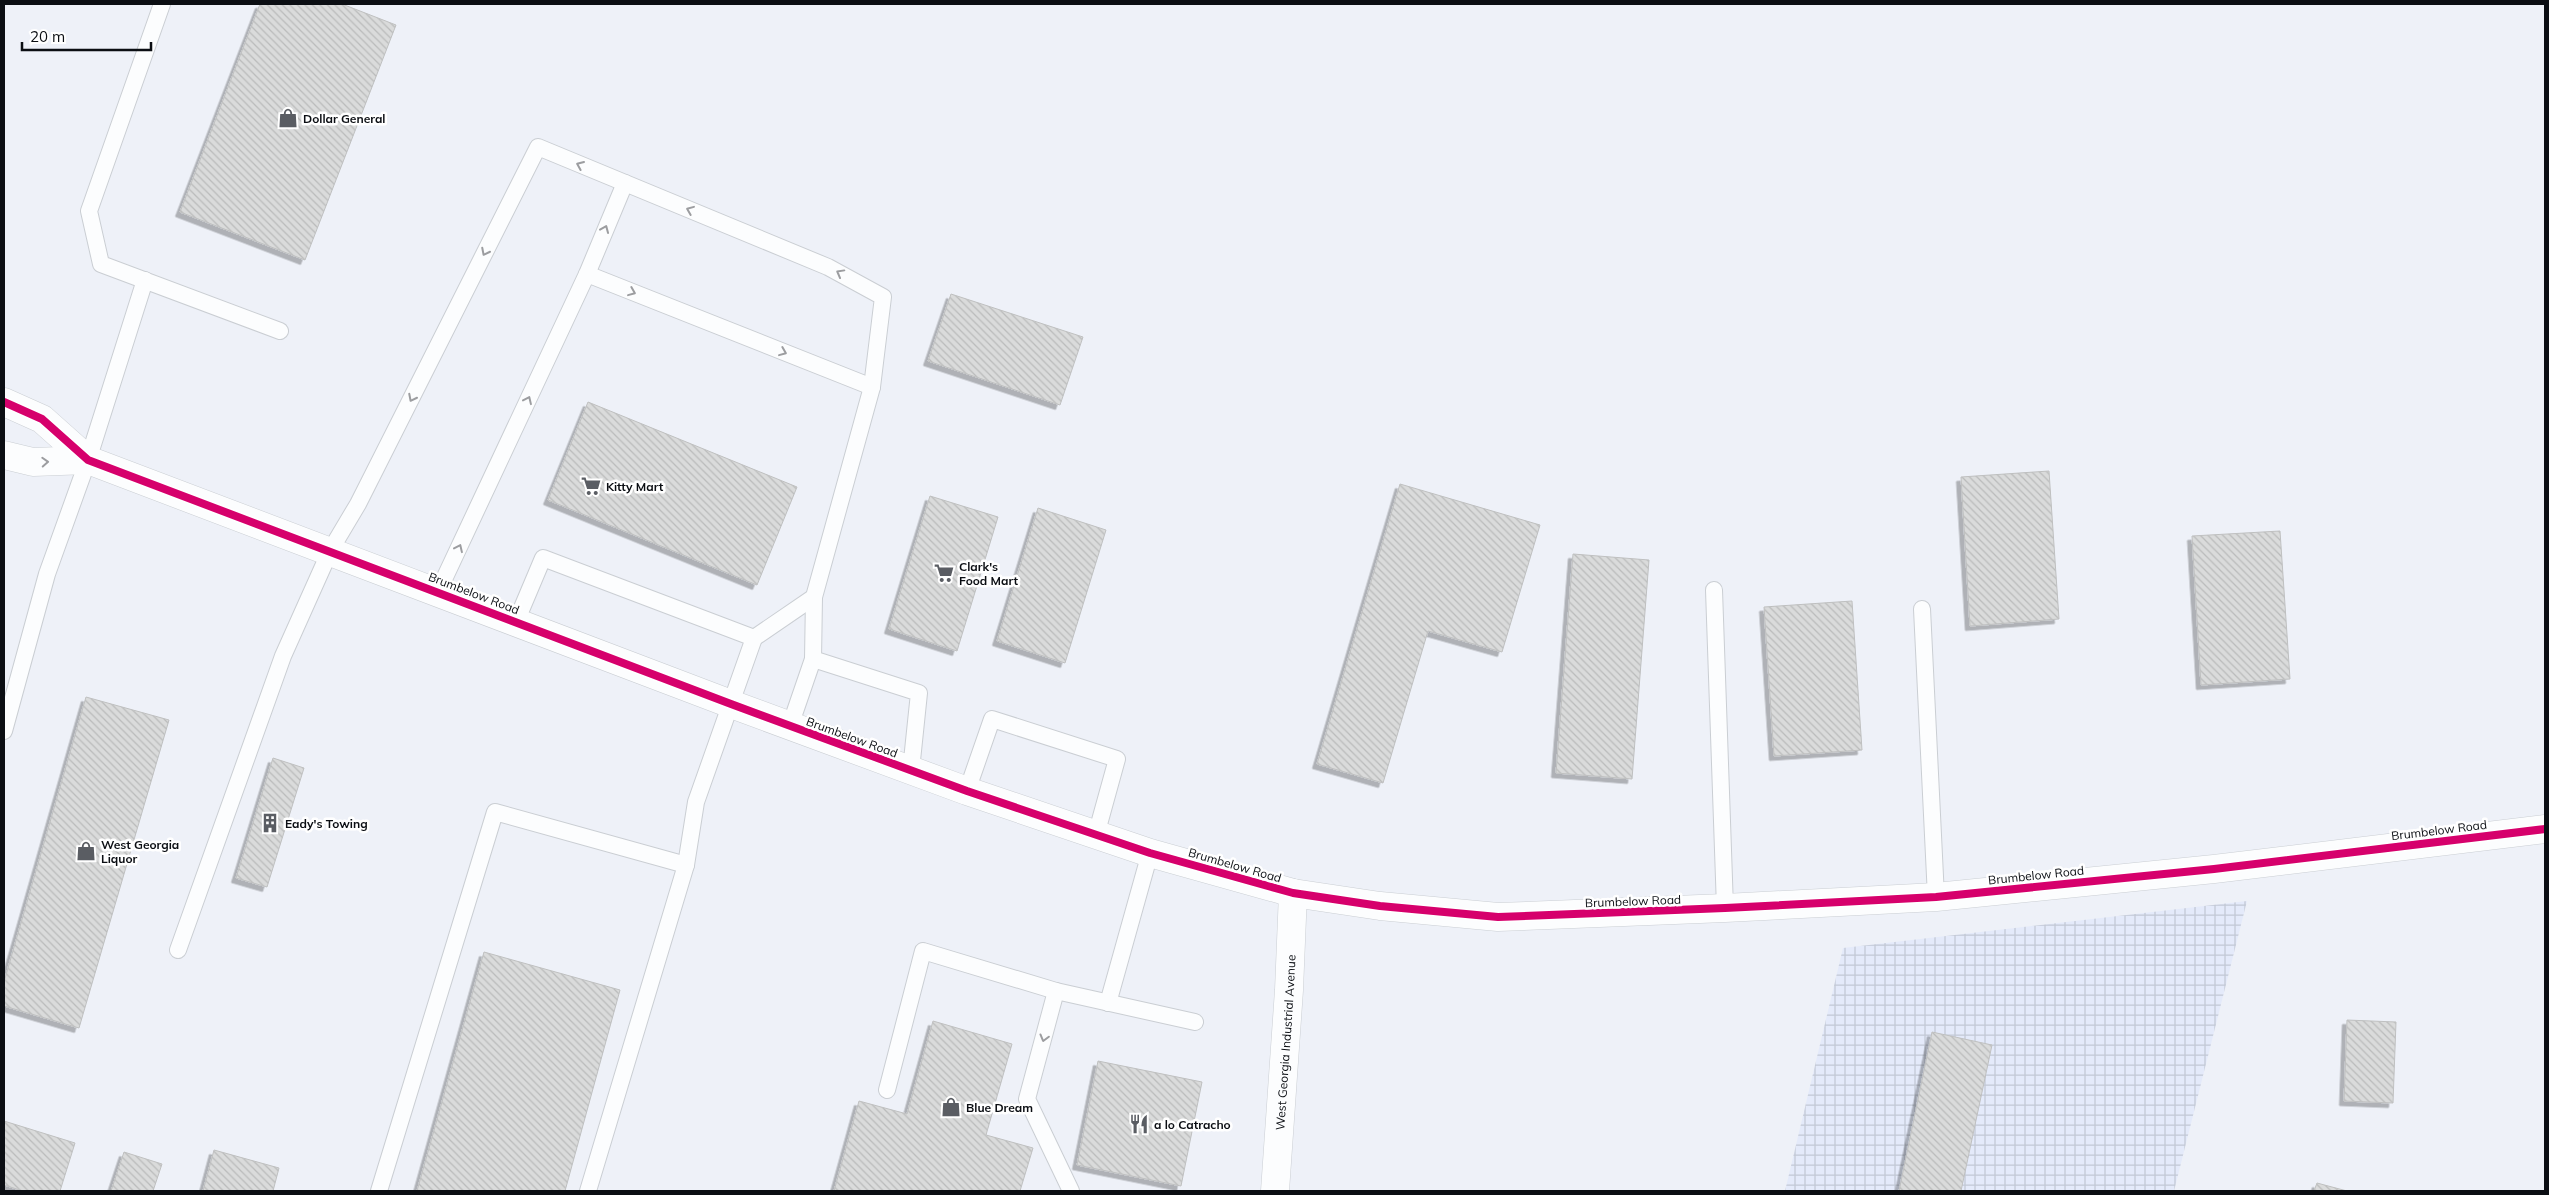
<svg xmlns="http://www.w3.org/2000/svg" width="2549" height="1195" viewBox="0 0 2549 1195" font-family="Mulish,sans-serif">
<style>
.industrial{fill:url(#industrial-grid)}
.building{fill:url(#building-back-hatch);stroke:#bfc0c0;filter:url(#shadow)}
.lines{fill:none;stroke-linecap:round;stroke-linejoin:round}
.service-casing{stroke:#caced3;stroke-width:18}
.minor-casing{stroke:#caced3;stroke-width:29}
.tertiary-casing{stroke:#caced3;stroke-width:29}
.service{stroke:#fcfdfe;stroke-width:16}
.minor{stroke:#fcfdfe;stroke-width:28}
.tertiary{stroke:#fcfdfe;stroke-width:28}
.cycleway-casing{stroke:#fff;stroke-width:11}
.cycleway{stroke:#d6006c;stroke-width:8}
.oneway{stroke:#9c9da0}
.labels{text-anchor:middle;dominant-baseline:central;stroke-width:5;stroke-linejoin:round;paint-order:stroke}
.poi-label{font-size:12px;font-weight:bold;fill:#0b0e13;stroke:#fff;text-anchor:start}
.street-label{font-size:12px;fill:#0b0e13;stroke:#fff}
</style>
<defs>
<pattern id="industrial-grid" width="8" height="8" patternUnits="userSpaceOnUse" patternTransform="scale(1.25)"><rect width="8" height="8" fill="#e4eafa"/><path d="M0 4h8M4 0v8" fill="none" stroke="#c2c8d5"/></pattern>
<pattern id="building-back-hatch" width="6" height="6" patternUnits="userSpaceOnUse" patternTransform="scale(1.25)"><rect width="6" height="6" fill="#dadbdb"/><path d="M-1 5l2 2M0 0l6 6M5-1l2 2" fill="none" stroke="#babbbb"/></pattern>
<filter id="shadow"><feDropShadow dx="-4.5" dy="4.5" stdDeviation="0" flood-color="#0004"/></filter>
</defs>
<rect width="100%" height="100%" fill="#eef1f8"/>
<polygon class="industrial" points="2247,901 2174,1191 1785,1191 1843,948"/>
<g class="building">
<polygon points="260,4 342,4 396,25 305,260 180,212"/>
<polygon points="951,294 1083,337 1060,405 928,361"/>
<polygon points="588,402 797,487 757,585 548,500"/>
<polygon points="2049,471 2059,619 1970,626 1961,477"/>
<polygon points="1400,484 1540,525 1502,652 1428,631 1383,783 1317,764"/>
<polygon points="930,496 998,517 957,651 889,629"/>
<polygon points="1038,508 1106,530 1065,663 997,641"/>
<polygon points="2280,531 2290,679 2201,685 2192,536"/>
<polygon points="1573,554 1649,560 1632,779 1556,773"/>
<polygon points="1852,601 1862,750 1774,756 1764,607"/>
<polygon points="86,697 169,720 79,1028 4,1006 4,982"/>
<polygon points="273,758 304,768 267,887 236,878"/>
<polygon points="484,952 620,990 565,1191 417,1191"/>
<polygon points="2347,1020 2396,1022 2393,1103 2344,1101"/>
<polygon points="933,1021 1012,1044 986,1135 1033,1148 1020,1191 834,1191 859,1101 907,1114"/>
<polygon points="1932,1032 1992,1045 1961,1191 1899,1191"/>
<polygon points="1098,1061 1202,1082 1181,1186 1077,1165"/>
<polygon points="4,1121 75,1143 60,1191 23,1191 4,1185"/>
<polygon points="214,1150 279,1168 273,1191 203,1191"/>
<polygon points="124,1152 162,1164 153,1191 111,1191"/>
<polygon points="2317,1183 2347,1191 2314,1191"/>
</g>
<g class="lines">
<defs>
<g id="service">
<polyline points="162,4 89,211 101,264 280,331"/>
<polyline points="587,274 872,387"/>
<polyline points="1714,590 1725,908"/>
<polyline points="438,592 587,274 625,183"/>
<polyline points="1922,609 1936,897"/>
<polyline points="516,622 543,558 754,638 696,802 686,865 588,1191"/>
<polyline points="754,638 814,597"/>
<polyline points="813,659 919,693 911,770"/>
<polyline points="4,731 47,574 88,460 145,280"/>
<polyline points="967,791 992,719 1117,759 1096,835"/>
<polyline points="178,950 283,656 330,551 358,504 538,147 828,267 883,297 872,387 814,597 813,659 790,726"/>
<polyline points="1056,991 1027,1099 1071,1191"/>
<polyline points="1108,1003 1150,853"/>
<polyline points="887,1090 923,951 1056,991 1195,1022"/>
<polyline points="379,1191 495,812 686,865"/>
</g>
<g id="minor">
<path id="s1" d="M1275 1191 1289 990 1293 893"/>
</g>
<g id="tertiary">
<polyline points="4,402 42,419 88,460 731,704 967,791 1150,853 1293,893 1380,906 1498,917 1725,908 1936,897 2214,869 2545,829"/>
<polyline points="4,455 33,462 88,460"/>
</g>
</defs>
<use href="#service" class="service-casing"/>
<use href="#minor" class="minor-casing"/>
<use href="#tertiary" class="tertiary-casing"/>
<use href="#service" class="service"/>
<use href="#minor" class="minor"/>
<use href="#tertiary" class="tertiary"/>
<defs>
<polyline id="cycleway" points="4,402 42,419 88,460 731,704 967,791 1150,853 1293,893 1380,906 1498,917 1725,908 1936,897 2214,869 2545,829"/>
</defs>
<use href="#cycleway" class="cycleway-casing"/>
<use href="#cycleway" class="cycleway"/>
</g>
<defs><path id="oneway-chevron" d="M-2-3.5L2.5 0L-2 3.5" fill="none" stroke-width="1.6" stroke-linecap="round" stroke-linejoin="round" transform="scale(1.25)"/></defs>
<g class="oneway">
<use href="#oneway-chevron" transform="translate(580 165) rotate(-157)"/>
<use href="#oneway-chevron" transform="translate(690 210) rotate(-158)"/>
<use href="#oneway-chevron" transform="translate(605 229) rotate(-67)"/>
<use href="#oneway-chevron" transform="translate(485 252) rotate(117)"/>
<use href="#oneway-chevron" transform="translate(840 273) rotate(-151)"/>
<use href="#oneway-chevron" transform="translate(632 292) rotate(22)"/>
<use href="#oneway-chevron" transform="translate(783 352) rotate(22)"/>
<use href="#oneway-chevron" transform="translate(412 398) rotate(117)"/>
<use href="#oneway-chevron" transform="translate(528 400) rotate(-65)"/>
<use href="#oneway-chevron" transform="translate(45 462) rotate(-3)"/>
<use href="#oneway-chevron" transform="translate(459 548) rotate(-65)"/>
<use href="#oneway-chevron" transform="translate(1044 1038) rotate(105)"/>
</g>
<defs>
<symbol id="shop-bare" viewBox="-9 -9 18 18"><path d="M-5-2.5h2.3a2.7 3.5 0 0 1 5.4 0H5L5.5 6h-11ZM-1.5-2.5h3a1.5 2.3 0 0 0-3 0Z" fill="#5a5d63" stroke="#fff" stroke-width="2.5" paint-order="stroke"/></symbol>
<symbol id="supermarket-bare" viewBox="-9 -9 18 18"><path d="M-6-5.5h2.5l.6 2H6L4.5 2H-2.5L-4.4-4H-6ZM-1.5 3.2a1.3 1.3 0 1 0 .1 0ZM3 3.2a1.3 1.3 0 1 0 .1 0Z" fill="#5a5d63" stroke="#fff" stroke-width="2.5" paint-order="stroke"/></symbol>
<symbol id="building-bare" viewBox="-9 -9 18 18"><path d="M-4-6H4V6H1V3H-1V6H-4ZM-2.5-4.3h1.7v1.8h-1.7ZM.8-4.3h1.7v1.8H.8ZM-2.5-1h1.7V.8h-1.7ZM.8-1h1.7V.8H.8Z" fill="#5a5d63" stroke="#fff" stroke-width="2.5" paint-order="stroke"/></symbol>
<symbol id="restaurant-bare" viewBox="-9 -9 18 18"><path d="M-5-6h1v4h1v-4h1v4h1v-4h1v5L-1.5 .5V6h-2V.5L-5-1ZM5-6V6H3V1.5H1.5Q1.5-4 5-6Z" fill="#5a5d63" stroke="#fff" stroke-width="2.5" paint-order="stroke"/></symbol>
</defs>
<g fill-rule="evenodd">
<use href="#shop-bare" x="274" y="104" width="28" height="28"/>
<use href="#supermarket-bare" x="577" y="472" width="28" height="28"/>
<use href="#supermarket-bare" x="930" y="559" width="28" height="28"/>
<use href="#building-bare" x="256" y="809" width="28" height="28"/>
<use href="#shop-bare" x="72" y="837" width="28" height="28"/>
<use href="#shop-bare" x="937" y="1093" width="28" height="28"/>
<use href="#restaurant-bare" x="1125" y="1110" width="28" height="28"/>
</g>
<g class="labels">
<g class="poi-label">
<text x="303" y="118">Dollar General</text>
<text x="606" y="486">Kitty Mart</text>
<text x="959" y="566">Clark's<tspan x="959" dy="14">Food Mart</tspan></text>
<text x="285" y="823">Eady's Towing</text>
<text x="101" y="844">West Georgia<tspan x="101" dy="14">Liquor</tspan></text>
<text x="966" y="1107">Blue Dream</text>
<text x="1154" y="1124">a lo Catracho</text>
</g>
<g class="street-label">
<text transform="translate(474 593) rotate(21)">Brumbelow Road</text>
<text transform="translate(852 737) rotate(20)">Brumbelow Road</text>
<text transform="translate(2439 830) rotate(-7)">Brumbelow Road</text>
<text transform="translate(1235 865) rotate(16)">Brumbelow Road</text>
<text transform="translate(2036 875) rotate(-6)">Brumbelow Road</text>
<text transform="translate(1633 901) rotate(-2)">Brumbelow Road</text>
<text stroke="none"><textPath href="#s1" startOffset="149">West Georgia Industrial Avenue</textPath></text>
</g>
</g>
<rect width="2549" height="1195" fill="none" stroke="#0b0e13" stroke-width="10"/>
<path d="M22 42v8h129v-8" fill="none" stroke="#0b0e13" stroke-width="2.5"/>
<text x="30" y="42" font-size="15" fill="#0b0e13" stroke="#ffffff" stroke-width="4" paint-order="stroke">20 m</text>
</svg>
